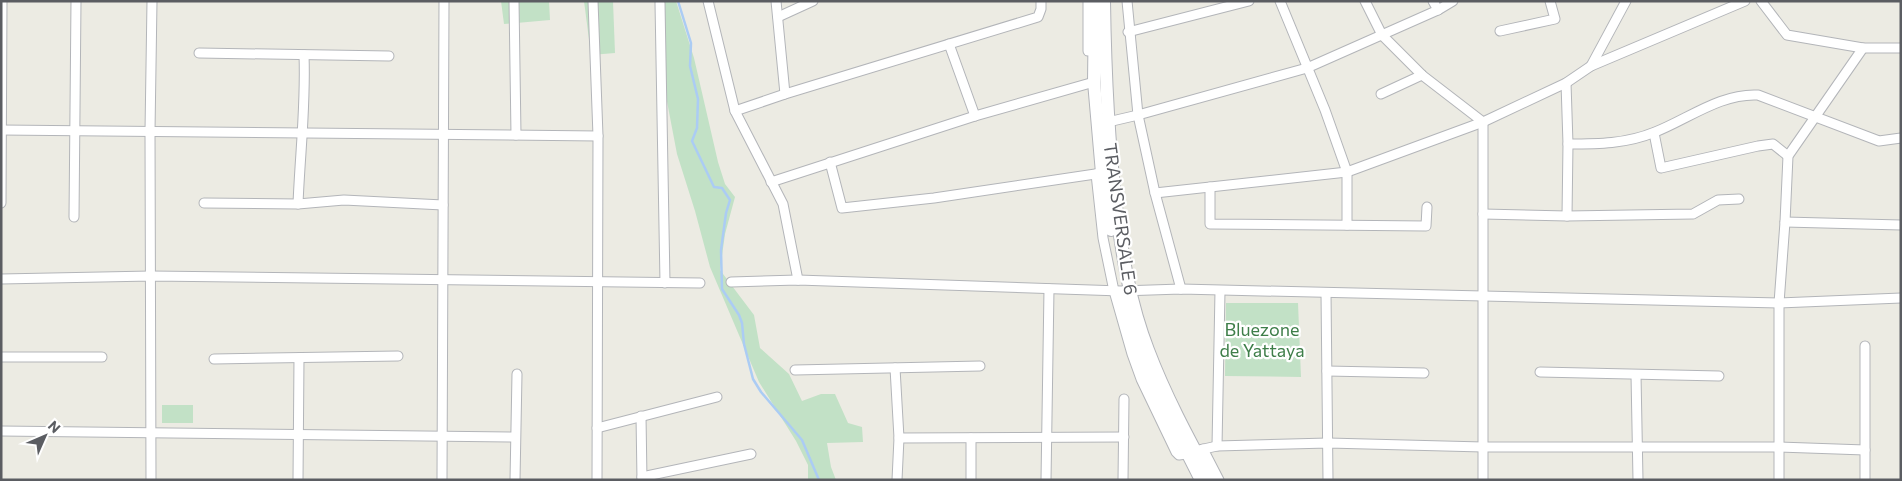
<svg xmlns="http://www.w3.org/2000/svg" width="1902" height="481" viewBox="0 0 1902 481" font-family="Commissioner,sans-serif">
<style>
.green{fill:#c2e1c6}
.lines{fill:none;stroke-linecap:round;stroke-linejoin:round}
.stream{stroke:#abccf4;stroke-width:2.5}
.street-casing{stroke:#b3b5b9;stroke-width:11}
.secondary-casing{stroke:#b2b4b9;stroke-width:14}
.street{stroke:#fff;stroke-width:9}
.secondary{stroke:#fff;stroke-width:12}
.labels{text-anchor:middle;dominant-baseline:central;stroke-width:4.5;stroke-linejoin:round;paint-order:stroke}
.street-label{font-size:18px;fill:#5b5d62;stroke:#fff}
.park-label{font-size:18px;fill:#3e7e49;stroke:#fff}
</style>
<rect width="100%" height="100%" fill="#ecebe3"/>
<g class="green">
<polygon points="501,1 549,1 550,20 504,24"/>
<polygon points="584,1 613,1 615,53 591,55"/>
<polygon points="654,1 676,1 694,58 718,162 725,184 735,197 725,234 720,270 754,315 760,348 789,374 802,401 821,394 835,394 848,423 862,427 863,442 827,443 831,467 836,480 808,480 808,465 796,441 759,382 710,267 695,211 677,154 665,91 656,5"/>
<polygon points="1226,303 1298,303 1301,377 1225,376"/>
<rect x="162" y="405" width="31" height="18"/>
</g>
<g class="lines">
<polyline class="stream" points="678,1 691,43 690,66 698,99 697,128 692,141 714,187 722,188 730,200 726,213 721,250 722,289 739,315 742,323 744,344 753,379 761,392 802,440 819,480"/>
<defs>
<g id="street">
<polyline points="514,1 516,135"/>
<polyline points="593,1 598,136 597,480"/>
<polyline points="708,1 735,111 783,204 798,280"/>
<polyline points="776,1 785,94"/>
<polyline points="1088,1 1088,51"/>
<polyline points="1127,1 1138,115 1155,193 1181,289"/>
<polyline points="1280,1 1325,110 1347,172 1347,225"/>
<polyline points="1365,1 1382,35 1422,75 1483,122 1483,480"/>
<polyline points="1433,1 1438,10"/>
<polyline points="1761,1 1787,35 1863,48 1901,48"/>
<polyline points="660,3 665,283"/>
<polyline points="778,17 813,1"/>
<polyline points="1500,31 1555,19 1550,1"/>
<polyline points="1128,32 1249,1"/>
<polyline points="949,44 975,116"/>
<polyline points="199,53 389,56"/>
<polyline points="1591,66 1626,1"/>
<polyline points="1566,83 1568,144 1567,216"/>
<polyline points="1381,94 1422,75"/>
<polyline points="735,111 785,94 1038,17 1041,9 1041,1"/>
<polyline points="1108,122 1138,115 1307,68 1438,10 1453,1"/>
<polyline points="1,130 598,136"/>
<polyline points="1654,133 1661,168 1758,146 1773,144 1788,156"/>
<path d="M1568 144C1598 144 1626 144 1655 132 1688 119 1721 93 1758 95L1879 141 1901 138"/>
<polyline points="830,162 842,208 934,198 1102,173"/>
<polyline points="1096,174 1103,238 1114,291 1132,354 1141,379 1176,452 1179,455 1186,454"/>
<polyline points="771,182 975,116 1094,82"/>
<polyline points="1210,187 1210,224 1426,226 1427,207"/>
<polyline points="1155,193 1347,172 1483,122 1566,83 1591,66 1745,1"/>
<polyline points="1,203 2,1"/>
<polyline points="204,203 298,204 344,200 443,205"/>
<path d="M298 204C300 154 306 105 304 55"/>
<polyline points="1483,214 1567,216 1693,214 1718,200 1739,199"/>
<polyline points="74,217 76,1"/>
<polyline points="1785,222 1901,225"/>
<polyline points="1,279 151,276 700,283"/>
<polyline points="731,282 798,280 1121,291 1181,289 1779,303 1901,298"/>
<polyline points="1326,293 1328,480"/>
<polyline points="1,357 102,357"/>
<polyline points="214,359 398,356"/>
<polyline points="895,368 899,438 897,480"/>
<polyline points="795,370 980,366"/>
<polyline points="1327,371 1424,373"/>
<polyline points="1540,372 1719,376"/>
<polyline points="1636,375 1638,480"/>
<polyline points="641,416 642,480"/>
<polyline points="597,428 717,397"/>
<polyline points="1,431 515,437"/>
<polyline points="899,438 1124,437"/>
<polyline points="1217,446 1220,291"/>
<polyline points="1203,449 1219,480"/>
<polyline points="1195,451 1217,446 1328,443 1483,447 1779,447 1865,450"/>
<polyline points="642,477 751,454"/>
<polyline points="151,480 150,131 152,1"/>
<polyline points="298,480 299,358"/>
<polyline points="442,480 444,1"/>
<polyline points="515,480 517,374"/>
<polyline points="971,480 971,438"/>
<polyline points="1046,480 1049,289"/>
<polyline points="1123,480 1124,399"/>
<polyline points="1779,480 1779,303 1785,222 1788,156 1863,48"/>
<polyline points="1865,480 1865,346"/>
</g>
<g id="secondary">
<polyline points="1095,1 1094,82 1102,173 1111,230"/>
<path d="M1104 1C1105 70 1108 138 1116 206 1122 254 1130 304 1148 350 1165 395 1188 438 1211 480"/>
<polyline points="1124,299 1139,352 1148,375 1201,480"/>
</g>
</defs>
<use href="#street" class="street-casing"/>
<use href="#secondary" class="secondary-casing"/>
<use href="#street" class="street"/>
<use href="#secondary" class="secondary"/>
</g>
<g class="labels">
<g class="street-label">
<text transform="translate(1121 219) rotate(82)">TRANSVERSALE 6</text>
</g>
<g class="park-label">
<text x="1262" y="329">Bluezone<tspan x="1262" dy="21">de Yattaya</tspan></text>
</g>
</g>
<rect width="1902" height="481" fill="none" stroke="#5b5d62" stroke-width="5"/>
<g transform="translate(45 436) rotate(45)" stroke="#ffffff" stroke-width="4" paint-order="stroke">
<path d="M0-4L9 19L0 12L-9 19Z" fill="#5b5d62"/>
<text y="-8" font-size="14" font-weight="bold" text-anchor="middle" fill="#5b5d62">N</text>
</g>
</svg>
